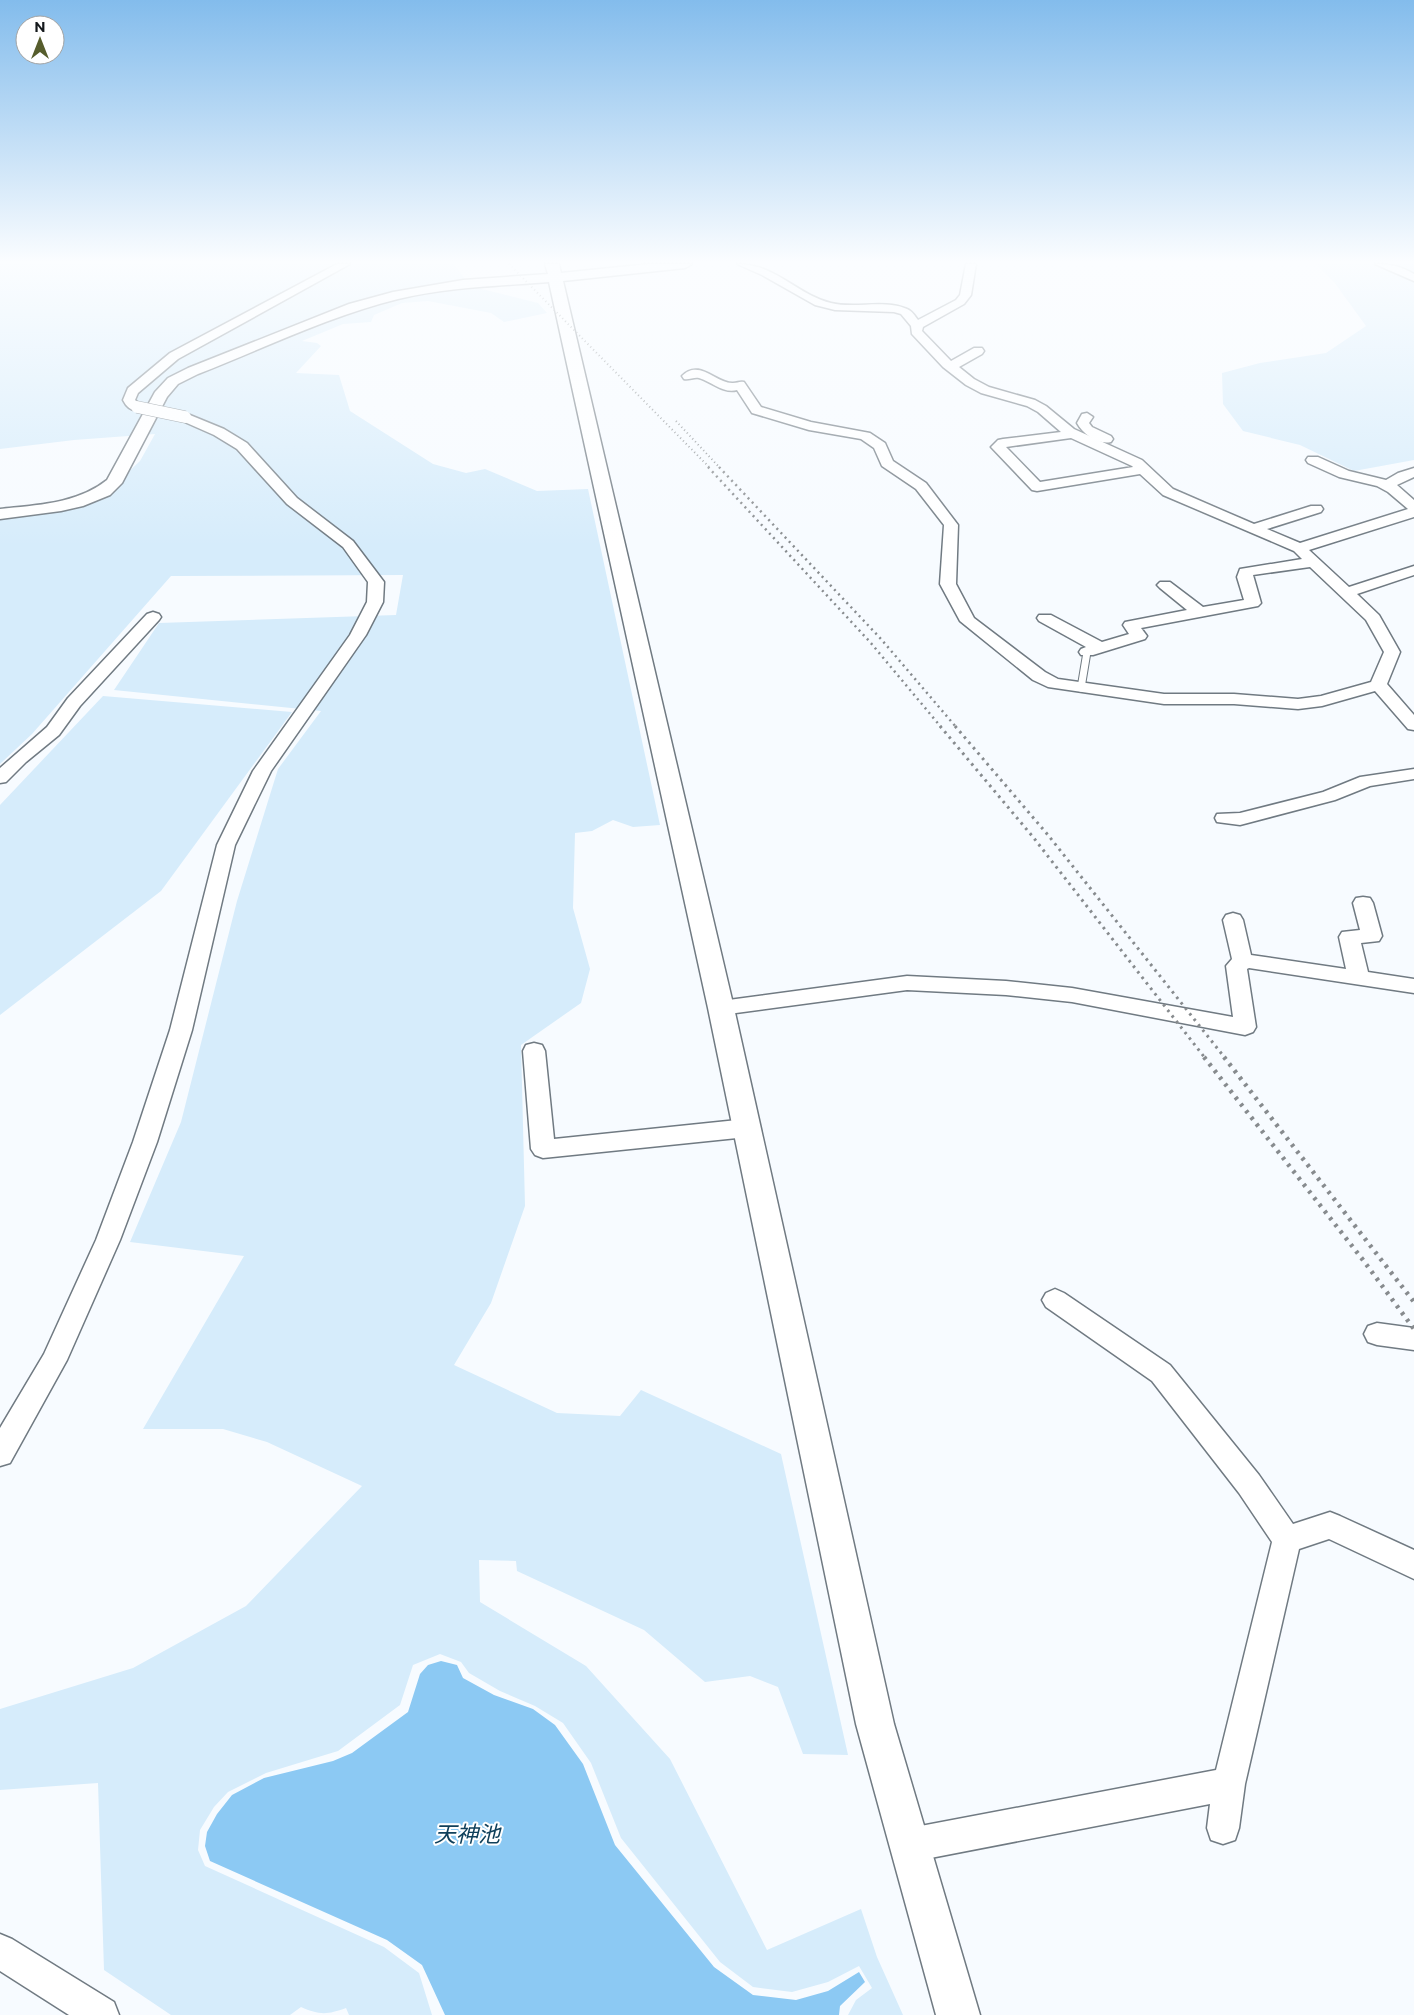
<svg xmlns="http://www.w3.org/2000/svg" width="1414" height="2015" viewBox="0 0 1414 2015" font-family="Montserrat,'Noto Sans JP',sans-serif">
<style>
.green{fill:#d6ecfb}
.water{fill:#8cc9f3}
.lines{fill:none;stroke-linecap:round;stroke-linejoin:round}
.service-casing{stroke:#707a82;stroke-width:9}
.minor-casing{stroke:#707a82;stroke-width:3}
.tertiary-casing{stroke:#707a82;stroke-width:3}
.service{stroke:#fff;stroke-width:7}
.minor{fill:#fff;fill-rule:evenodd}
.tertiary{fill:#fff;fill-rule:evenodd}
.rail-far3{stroke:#878b8e;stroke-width:2;stroke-dasharray:1 3;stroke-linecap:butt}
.rail-far2{stroke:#878b8e;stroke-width:2.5;stroke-dasharray:2 4;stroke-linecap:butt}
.rail-far1{stroke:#878b8e;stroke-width:3;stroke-dasharray:2.5 4.5;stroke-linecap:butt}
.rail{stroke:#878b8e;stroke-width:4.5;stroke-dasharray:3 5.5;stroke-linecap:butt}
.minor-bridge-casing{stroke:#707a82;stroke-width:13;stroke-linecap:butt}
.minor-bridge{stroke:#fff;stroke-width:12}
.labels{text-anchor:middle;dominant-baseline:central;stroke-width:4;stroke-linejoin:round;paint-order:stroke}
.near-water-label{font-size:22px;font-style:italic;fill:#0f405b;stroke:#fff}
</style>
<rect width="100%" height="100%" fill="#f7fbff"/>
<g class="green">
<path d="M0 264H454L470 286 538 303 547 313 504 322 491 313 428 301 402 303 374 315 371 322 343 324 302 341 317 343 321 346 296 373 339 375 350 411 433 464 466 473 485 469 537 491 588 489 660 825 633 827 613 820 592 831 575 833 573 908 590 969 581 1003 521 1045 525 1206 491 1303 454 1365 557 1413 620 1416 641 1390 781 1454 848 1755 803 1754 778 1687 750 1676 705 1682 644 1630 517 1571 516 1561 479 1560 480 1602 586 1666 670 1759 767 1950 861 1909 877 1957 903 2015H848L856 2000 872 1988 859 1966 828 1982 792 1992 753 1987 720 1962 621 1838 591 1763 563 1723 535 1706 500 1691 469 1673 461 1662 440 1654 413 1665 400 1705 338 1751 266 1773 228 1792 214 1807 200 1830 198 1850 205 1866 384 1947 419 1973 432 2015H349L346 2008C327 2015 319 2015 301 2007L290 2015H171L104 1970 98 1783 0 1790V1709L133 1668 246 1606 362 1486 267 1442 223 1429H143L244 1256 130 1242 181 1122 237 901 278 769 321 711 114 690 159 623 396 615 403 575 171 576 32 734 0 764V511L60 504 107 492 140 461 155 434 74 440 0 449Z"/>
<polygon points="1316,264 1414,264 1414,460 1354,471 1300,445 1243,431 1223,404 1222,373 1260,363 1326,353 1366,326 1334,282"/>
<polygon points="103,696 292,712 161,891 0,1015 0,805"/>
</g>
<polygon class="water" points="441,1661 457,1665 463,1678 494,1695 533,1709 555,1725 583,1764 615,1845 714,1967 753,1995 796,2000 828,1991 859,1972 865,1982 840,2006 839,2015 445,2015 422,1965 387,1940 210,1861 205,1846 207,1832 217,1814 232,1795 264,1778 333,1761 352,1753 408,1712 420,1674 428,1665"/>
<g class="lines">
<defs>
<polyline id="service" points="1081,688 1087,652"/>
<g id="minor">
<path d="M337 264H350L178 359 138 393 135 400 143 407 141 410C133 412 127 408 123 400L128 388 170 353Z"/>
<path d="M737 264C776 264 796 294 831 303 855 309 884 299 907 309 912 311 915 316 918 320L956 300 960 295 966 264H976L971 295 964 304 923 327 922 331 951 361 974 348H982L984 351 982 354 959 367 974 379 989 387 1035 400 1046 406 1074 429 1142 460 1173 489 1254 524 1311 506H1321L1323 509 1321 512 1267 529 1300 543 1408 509 1388 492 1377 486 1339 477 1308 463 1306 460 1308 457H1318L1349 471 1386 480 1398 473 1414 468V477L1397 485 1414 500V517L1309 550 1349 587 1414 566V575L1357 594 1379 615 1400 652 1387 684 1414 715V730L1408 729 1375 691 1322 706 1298 709 1234 704H1164L1048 687 1033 680 960 621 940 584 944 525 916 489 882 466 874 448 861 439 809 430 752 413 737 390C724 394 712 382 699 378 694 377 689 380 684 379L682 376C699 358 717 384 733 383 738 383 739 381 744 382L761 407 811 422 870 433 885 443 893 461 926 483 958 525 956 584 974 618 1045 672 1058 679 1164 694H1234L1298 699 1321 696 1371 682 1384 652 1366 620 1310 567 1253 575 1261 603 1258 606 1141 628 1147 636 1145 639 1093 655H1081L1079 652 1081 649 1086 647 1039 621 1037 618 1039 615H1051L1102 642 1129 634 1123 625 1125 622 1187 610 1160 588 1157 585 1160 582H1170L1203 607 1244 600 1237 577 1240 569 1302 559 1294 551 1163 495 1140 474 1037 491 1032 490 991 447 998 440 1003 439 1061 432 1038 412 1027 406 981 393 966 385 943 367 912 334 911 326 901 314 894 312 835 310 815 305 762 275ZM1071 438 1132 466 1133 467 1040 482 1006 447Z"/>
<path d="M1375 264C1390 264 1400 266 1414 274V281Z"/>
<polygon points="185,413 224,429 247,443 297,498 353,541 384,582 383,602 366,635 271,771 235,845 192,1030 157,1142 120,1240 67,1360 10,1463 0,1466 0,1428 44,1354 96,1240 133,1142 170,1030 217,845 253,771 350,635 367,602 368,582 343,547 287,504 237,449 214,435 180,420 179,417"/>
<path d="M1087 413 1093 417 1089 423 1092 427 1111 436 1113 439 1111 442C1098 445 1083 434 1077 423L1082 414Z"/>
<polygon points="153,612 159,614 161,617 159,620 80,706 59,735 26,762 6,782 0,783 0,768 47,727 68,698 147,614"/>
<polygon points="1414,769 1414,779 1370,786 1335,800 1240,825 1217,822 1215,818 1217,814 1240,813 1323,792 1360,777"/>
<polygon points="1363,897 1370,898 1373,903 1382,936 1379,941 1361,943 1368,972 1414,979 1414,993 1249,968 1247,969 1256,1027 1253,1032 1245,1035 1072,1002 1006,995 907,990 721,1015 713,1013 710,1008 713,1003 721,1001 907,976 1006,981 1072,988 1233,1017 1226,966 1232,959 1223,920 1226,915 1233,913 1240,915 1243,920 1251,955 1346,969 1339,937 1342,932 1360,930 1353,903 1356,898"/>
<polygon points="534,1043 542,1045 545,1051 554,1139 747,1119 755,1122 758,1128 755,1134 747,1137 543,1158 535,1155 531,1149 523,1051 526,1045"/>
<polygon points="1055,1289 1064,1293 1170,1365 1259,1475 1293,1524 1330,1512 1340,1516 1414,1550 1414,1579 1329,1539 1299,1549 1245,1784 1239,1828 1235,1840 1223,1844 1211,1840 1207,1828 1210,1804 910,1862 898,1857 893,1845 898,1833 910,1828 1216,1770 1272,1542 1239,1493 1152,1381 1046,1307 1042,1300 1046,1293"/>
<polygon points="1377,1323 1414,1328 1414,1350 1377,1345 1368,1342 1364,1334 1368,1326"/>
<polygon points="0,1934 12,1939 114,2002 119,2015 69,2015 0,1971"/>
</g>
<path id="tertiary" d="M545 264H559L561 273 649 264H692L685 268 563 281 734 1008 894 1724 980 2015H936L856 1724 708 1008 549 282C499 286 448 287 398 299 332 315 262 349 198 374L178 384 167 397 122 483 110 495 83 506 61 511 0 519V509C36 505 77 504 107 480L155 392 168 378 188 368 349 304 393 292 463 280 548 274Z"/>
</defs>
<use href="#service" class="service-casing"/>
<use href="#minor" class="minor-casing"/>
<use href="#tertiary" class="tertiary-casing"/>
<use href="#service" class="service"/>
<use href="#minor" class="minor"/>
<use href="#tertiary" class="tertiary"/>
<g class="rail-far3">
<polyline points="509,264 710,468"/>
<polyline points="676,421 720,468"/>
</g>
<g class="rail-far2">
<polyline points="708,467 870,642 941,727"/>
<polyline points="719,467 881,639 956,727"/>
</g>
<g class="rail-far1">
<polyline points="940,726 1033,837 1205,1058"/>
<polyline points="955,726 1048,835 1225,1058"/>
</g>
<g class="rail">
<polyline points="1204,1057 1363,1260 1414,1329"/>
<polyline points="1224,1057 1414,1302"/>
</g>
<defs>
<polyline id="minor-bridge" points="137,407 185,417"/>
</defs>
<use href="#minor-bridge" class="minor-bridge-casing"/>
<use href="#minor-bridge" class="minor-bridge"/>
</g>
<linearGradient id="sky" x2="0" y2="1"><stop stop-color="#83bcec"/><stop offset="0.48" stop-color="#fbfdff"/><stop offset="1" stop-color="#fbfdff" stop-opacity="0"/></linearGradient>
<rect width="1414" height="546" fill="url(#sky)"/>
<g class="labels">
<g class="near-water-label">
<text x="467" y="1834">天神池</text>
</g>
</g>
<g transform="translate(40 40)"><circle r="24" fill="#ffffff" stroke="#a1a3a4"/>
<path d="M0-4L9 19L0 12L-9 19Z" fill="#565d2c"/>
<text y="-8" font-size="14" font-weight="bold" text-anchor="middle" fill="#15191c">N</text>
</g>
</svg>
